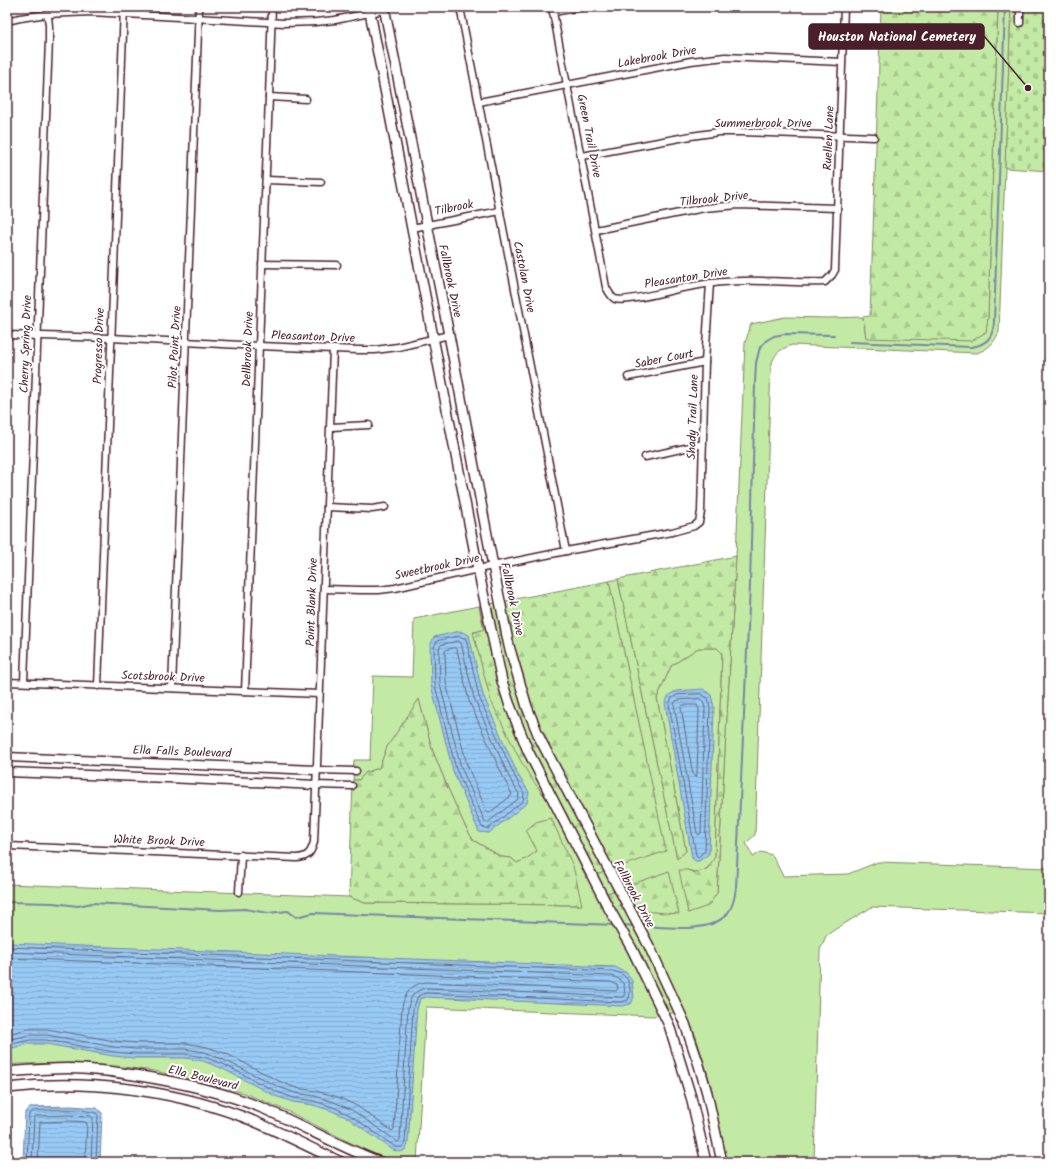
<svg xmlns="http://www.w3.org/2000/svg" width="1056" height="1169" viewBox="0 0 1056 1169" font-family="Kalam,sans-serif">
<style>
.grass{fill:#c3eaa5;stroke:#868468}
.forest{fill:url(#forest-firs);stroke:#868468}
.cemetery{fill:url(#cemetery-stones);stroke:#868468}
.water{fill:url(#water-rules);stroke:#7886a4}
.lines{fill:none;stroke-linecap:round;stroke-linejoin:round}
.shore{stroke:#69637b;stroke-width:1}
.stream{stroke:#7886a4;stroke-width:2}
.minor-casing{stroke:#4a1f2b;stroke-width:9}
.tertiary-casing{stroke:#4a1f2b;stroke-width:11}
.secondary-casing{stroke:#4a1f2b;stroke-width:12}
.minor{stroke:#fff;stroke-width:6}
.tertiary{stroke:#fff;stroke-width:8}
.secondary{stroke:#fff;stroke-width:9}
.labels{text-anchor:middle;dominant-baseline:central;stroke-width:4;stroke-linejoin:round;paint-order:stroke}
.street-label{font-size:12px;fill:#4a1f2b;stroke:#fff}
.leader{fill:none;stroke:#4a1f2b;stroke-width:1.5}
.callout-dot{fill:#4a1f2b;stroke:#fff;stroke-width:1.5}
.callout{fill:#4a1f2b;stroke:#4a1f2b;stroke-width:1.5}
.callout-label{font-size:13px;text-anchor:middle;font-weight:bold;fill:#fff}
</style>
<defs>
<pattern id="forest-firs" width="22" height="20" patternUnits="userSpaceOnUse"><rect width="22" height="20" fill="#c3eaa5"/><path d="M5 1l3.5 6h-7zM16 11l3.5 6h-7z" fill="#a9c88e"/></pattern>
<pattern id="cemetery-stones" width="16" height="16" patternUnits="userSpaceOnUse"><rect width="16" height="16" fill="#c3eaa5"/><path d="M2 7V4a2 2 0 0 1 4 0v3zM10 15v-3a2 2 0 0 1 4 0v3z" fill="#a9c88e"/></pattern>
<pattern id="water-rules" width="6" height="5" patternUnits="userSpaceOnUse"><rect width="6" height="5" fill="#97caf4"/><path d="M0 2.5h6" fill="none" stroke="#84add1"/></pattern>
</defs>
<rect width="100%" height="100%" fill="#fff"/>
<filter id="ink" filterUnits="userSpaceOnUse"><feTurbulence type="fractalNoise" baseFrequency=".025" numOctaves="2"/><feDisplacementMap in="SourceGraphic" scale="8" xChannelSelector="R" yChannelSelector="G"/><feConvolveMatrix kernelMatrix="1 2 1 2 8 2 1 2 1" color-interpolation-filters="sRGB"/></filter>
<g filter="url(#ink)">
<path class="grass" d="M998 7H1011L999 332C993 344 990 348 977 353L792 345C779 350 776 352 771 365L755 835 746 843 753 857 761 852 772 855 783 876 848 874 878 862 1049 868V913L872 907 834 930 826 936 820 950 814 1162H727L710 1082 696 1037 685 1011 654 1016 426 1007 417 1162H395L369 1152 285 1110 244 1093 204 1082 154 1071 116 1066 71 1063 18 1064 7 1065V884L349 897 365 903 581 905 537 851 526 859 517 863 511 858 502 857 473 840 464 824 447 786 432 749 419 700 387 747 379 768 365 773 359 780H353L354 760H370L373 676 412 677 414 619 479 606 484 630 473 632 665 851 609 581 618 579 677 858 686 851 657 698 671 666 698 648H718L722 653 715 857C707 870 703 875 687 870L717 893 736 556 745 343 751 324 785 317 827 318 863 317 866 337 986 332 988 317Z"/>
<g class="forest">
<polygon points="881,7 998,7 988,317 986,332 972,341 866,338 863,317 870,316"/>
<polygon points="736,556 717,893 708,906 688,913 679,870 687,870 695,873 707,869 715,857 722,653 717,648 698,648 671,666 657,698 686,851 677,859 618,579"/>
<polygon points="609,581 666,851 593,876 564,815 545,797 531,778 518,756 491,701 473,633 484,629 479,606"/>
<polygon points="419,699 432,749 447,786 464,824 473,840 501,857 511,858 517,863 526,859 537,851 526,830 536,822 551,818 573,866 582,905 365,903 349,897 353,780 359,780 365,773 379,768 387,747"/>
<polygon points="669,871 679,914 600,908 599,896"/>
</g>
<polygon class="cemetery" points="1011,7 1049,7 1049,171 1005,168"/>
<g class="water">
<polygon points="460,631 469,635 483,695 518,775 529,792 527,803 489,833 479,832 453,771 431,685 430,646 434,637"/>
<polygon points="703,689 711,695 714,707 709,854 699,861 695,861 692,858 665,703 669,695 676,691"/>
<polygon points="7,943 615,967 627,973 632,981 634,997 631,1004 622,1006 426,997 420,999 417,1009 408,1144 406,1149 401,1152 393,1150 348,1118 332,1111 313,1105 293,1102 275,1096 221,1068 203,1061 185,1058 135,1058 113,1056 46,1044 30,1044 7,1049"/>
<polygon points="71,1106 97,1108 102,1113 100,1162 23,1162 25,1112 31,1107"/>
</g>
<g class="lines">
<g class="shore">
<polygon points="459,636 466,639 479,697 515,777 524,793 523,801 488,829 482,827 456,769 435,685 434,647 437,641"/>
<polygon points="459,641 461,643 474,698 510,779 519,794 518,799 487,823 485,822 461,767 440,684 439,648 441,645"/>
<polygon points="455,648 457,650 469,701 505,781 512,794 511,796 489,813 487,812 467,765 446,683 445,651 446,650"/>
<polygon points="701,694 708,698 710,708 705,851 698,857 696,855 669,704 672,698 677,695"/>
<polygon points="700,699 703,701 705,708 701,833 699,835 697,833 674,704 676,701 679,700"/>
<polygon points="683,705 697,705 699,709 697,775 695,777 693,775 681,708"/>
<path d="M7 947 613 971C616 972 620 973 623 975 630 979 632 994 628 1000L621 1002 426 993 418 996 413 1009 405 1143C402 1148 399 1148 394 1146L350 1115 333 1107 314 1101 294 1098 277 1092 223 1064 204 1057 185 1054H135L114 1052 46 1040H30L7 1045"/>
<path d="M7 952 612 976C623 980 626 985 624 996L621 997 426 988C413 991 411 996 408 1008L400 1140 398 1142 352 1110 334 1102 315 1096 295 1093 279 1087 224 1060 205 1052 185 1049H136L114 1047 47 1035H29L7 1040"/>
<path d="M7 958 611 982 617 985 618 989 616 991 426 982C411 984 405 993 402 1007L394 1129 392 1131 357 1106 338 1097 316 1091 296 1088 281 1082 227 1054 207 1047 185 1043H136L115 1041 47 1029H28L7 1034"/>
<path d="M27 1162 29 1114 33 1111C45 1110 91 1107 98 1115L96 1162"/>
<polyline points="32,1162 34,1116 71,1115 91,1116 93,1118 91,1162"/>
<polyline points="38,1162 40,1122 71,1121 85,1122 87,1123 85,1162"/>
</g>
<g class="stream">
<path d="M850 342 971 347C986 345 993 338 994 322L1005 7"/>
<polyline points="7,902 53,903 78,906 92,903 220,910 245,909 268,913 288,911 296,917 313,913 615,925"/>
<polyline points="622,925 635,926"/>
<path d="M642 926C666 927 710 934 727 914 733 907 735 897 736 888L750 585 755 383 756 363 760 347 767 340 774 336 785 334 834 335"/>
</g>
<defs>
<g id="minor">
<polyline points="460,7 566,551"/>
<path d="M552 7 606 287C608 291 611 297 615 299 627 303 674 289 688 287 713 282 739 280 764 281 784 281 805 283 825 282L832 275 835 270 844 7"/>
<polyline points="553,12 582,7"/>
<polyline points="7,21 20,18 47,14 91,12 284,23 316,22 335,20 384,10"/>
<polyline points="1020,23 1020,7"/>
<polyline points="269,97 306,99"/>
<polyline points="479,102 691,61 725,57 842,62"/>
<polyline points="582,156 691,136 719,132 742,132 874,137"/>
<polyline points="266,180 321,182"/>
<polyline points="412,228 500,211"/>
<polyline points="596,230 704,208 739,205 837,208"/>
<polyline points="262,264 337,265"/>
<polyline points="7,335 111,338 259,346 358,350 375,350 398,347 449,335"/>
<polyline points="628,377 705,362"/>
<polyline points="331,427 369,425"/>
<polyline points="645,457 703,444"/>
<polyline points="327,507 372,509 385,507"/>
<polyline points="324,589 361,590 379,590 395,588 478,569 566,551 672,532 694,526 699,522 701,512 705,362 710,283"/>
<polyline points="7,682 319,694"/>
<polyline points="24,682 49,40 49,26 47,7"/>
<polyline points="98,686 124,7"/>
<polyline points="172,688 199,7"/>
<polyline points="245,691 269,97 272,7"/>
<polyline points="316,770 356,771"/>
<polyline points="316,785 352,786"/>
<path d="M7 846 297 858C308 857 311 853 314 842L333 349"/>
<polyline points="239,892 241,855"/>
</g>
<g id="tertiary">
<polyline points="7,757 316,770"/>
<polyline points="7,772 168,778 316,785"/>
</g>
<g id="secondary">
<polyline points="369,7 478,569 502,681 509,703 528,751 607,905 632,949 669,1025 691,1097 706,1162"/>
<polyline points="384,7 449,335 493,566 509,646 527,707 540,739 650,948 685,1024 699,1065 707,1093 722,1162"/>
<path d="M7 1072C32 1070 58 1067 83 1069 100 1070 117 1072 134 1075 179 1082 225 1092 267 1110 305 1127 341 1147 380 1162"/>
<path d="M7 1088C84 1079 168 1089 241 1116 275 1129 308 1147 341 1162"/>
</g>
</defs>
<use href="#minor" class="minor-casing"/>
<use href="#tertiary" class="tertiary-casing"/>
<use href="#secondary" class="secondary-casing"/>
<use href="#minor" class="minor"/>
<use href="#tertiary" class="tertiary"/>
<use href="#secondary" class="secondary"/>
</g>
</g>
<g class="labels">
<g class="street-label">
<text transform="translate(657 57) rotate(-10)">Lakebrook Drive</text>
<text x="763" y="123">Summerbrook Drive</text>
<text transform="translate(589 136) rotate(79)">Green Trail Drive</text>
<text transform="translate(829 138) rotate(-88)">Ruellen Lane</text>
<text transform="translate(714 199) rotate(-6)">Tilbrook Drive</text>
<text transform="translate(454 208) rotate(-11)">Tilbrook</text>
<text transform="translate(524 277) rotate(79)">Castolan Drive</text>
<text transform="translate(686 278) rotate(-9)">Pleasanton Drive</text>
<text transform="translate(450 281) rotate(78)">Fallbrook Drive</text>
<text transform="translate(313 337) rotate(2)">Pleasanton Drive</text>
<text transform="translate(26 344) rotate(-88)">Cherry Spring Drive</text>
<text transform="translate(99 346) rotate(-88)">Progresso Drive</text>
<text transform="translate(175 347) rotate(-87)">Pilot Point Drive</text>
<text transform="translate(248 349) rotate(-88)">Dellbrook Drive</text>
<text transform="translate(664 359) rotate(-11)">Saber Court</text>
<text transform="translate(693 417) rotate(-88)">Shady Trail Lane</text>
<text transform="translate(437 567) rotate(-12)">Sweetbrook Drive</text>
<text transform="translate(512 599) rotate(78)">Fallbrook Drive</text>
<text transform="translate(312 602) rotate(-88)">Point Blank Drive</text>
<text transform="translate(163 677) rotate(2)">Scotsbrook Drive</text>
<text transform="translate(182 752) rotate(2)">Ella Falls Boulevard</text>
<text transform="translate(159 841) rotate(2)">White Brook Drive</text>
<text transform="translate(634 894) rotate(62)">Fallbrook Drive</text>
<text transform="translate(203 1078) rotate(14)">Ella Boulevard</text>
</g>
</g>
<path class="leader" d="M1028 88L984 36"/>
<circle class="callout-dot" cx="1028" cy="88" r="4"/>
<rect class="callout" x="809" y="24" width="175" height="25" rx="4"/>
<g class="callout-label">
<text x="897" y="41">Houston National Cemetery</text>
</g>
<rect width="1056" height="1169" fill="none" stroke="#fff" stroke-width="24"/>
<rect x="12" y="12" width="1032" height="1145" fill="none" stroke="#4a1f2b" stroke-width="1.5" filter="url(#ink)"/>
</svg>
